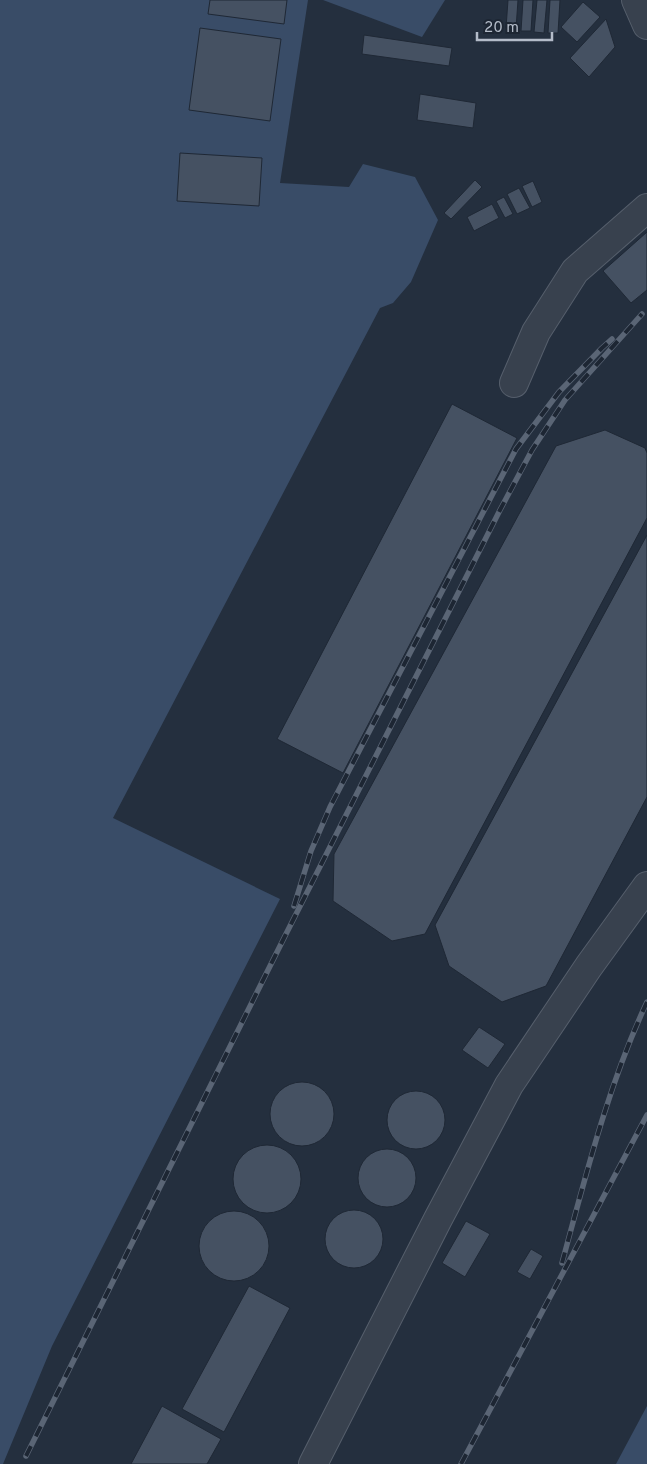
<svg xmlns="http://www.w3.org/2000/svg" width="647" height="1464" viewBox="0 0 647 1464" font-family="Overpass,sans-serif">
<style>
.water{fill:#394c67}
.building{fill:#455162;stroke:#1f2835}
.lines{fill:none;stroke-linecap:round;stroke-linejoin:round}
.minor-casing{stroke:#565f6c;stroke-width:30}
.minor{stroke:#38414e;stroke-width:28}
.rail-casing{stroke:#5a6575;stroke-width:5.5}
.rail{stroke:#1d2633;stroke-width:4;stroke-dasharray:11;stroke-linecap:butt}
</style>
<rect width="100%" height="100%" fill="#242f3e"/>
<g class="water">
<polygon points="0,0 308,0 280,183 349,187 363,164 415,177 438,220 411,282 393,303 380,308 113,818 280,899 52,1346 3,1464 0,1464"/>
<polygon points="323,0 445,0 422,37"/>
<polygon points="647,1406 647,1464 616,1464"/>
</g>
<g class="building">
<polygon points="210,0 287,0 284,24 208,14"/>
<polygon points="508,0 518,0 516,29 506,28"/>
<polygon points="523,0 533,0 531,31 521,31"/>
<polygon points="537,0 547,0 544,33 534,32"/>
<polygon points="550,0 560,0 558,33 548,33"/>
<polygon points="583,2 600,17 577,42 561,27"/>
<polygon points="606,19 615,47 589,77 570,58"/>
<polygon points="200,28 281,39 270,121 189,110"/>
<polygon points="364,35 452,48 449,66 362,54"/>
<polygon points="420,94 476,103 473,128 417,120"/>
<polygon points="180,153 262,158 259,206 177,201"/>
<polygon points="475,180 482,187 451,219 444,213"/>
<polygon points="533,181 542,202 532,207 522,186"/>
<polygon points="519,188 530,208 517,214 507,194"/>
<polygon points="504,197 513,214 505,218 496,201"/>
<polygon points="492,204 499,218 474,231 467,217"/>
<polygon points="647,232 647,290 631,303 603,271"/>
<polygon points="452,404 517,438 343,773 277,739"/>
<polygon points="605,430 645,448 647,453 647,518 425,934 392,941 333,901 334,854 556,446"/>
<polygon points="647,535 647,797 546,986 502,1002 449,966 435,925"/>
<polygon points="479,1027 505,1044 488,1068 462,1050"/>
<circle cx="302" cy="1114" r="32"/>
<circle cx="416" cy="1120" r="29"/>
<circle cx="267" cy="1179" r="34"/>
<circle cx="387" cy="1178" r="29"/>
<circle cx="354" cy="1239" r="29"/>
<circle cx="234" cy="1246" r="35"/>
<polygon points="466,1221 490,1234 465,1277 442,1263"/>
<polygon points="531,1249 543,1256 530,1279 517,1272"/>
<polygon points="249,1286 290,1308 224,1432 182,1409"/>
<polygon points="162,1406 221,1439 207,1464 131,1464"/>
</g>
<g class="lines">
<defs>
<g id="minor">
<polyline points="636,0 647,25"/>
<polyline points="514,383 536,332 575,271 647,208"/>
<polyline points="313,1464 438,1219 509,1085 589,966 647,886"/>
</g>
</defs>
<use href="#minor" class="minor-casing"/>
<use href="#minor" class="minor"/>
<defs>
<g id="rail">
<polyline points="294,906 311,851 330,807 516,449 559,392 602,348 612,339"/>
<path d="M562 1263C586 1175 608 1085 647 1002"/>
<polyline points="26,1456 286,934 500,510 532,450 565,400 642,314"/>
<polyline points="461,1464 647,1115"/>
</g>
</defs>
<use href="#rail" class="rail-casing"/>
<use href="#rail" class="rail"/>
</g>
<path d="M477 32v8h75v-8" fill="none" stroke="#b4bcc9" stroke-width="2.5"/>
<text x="484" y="32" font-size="15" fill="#b4bcc9" stroke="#1d2633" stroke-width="4" paint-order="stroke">20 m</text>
</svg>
